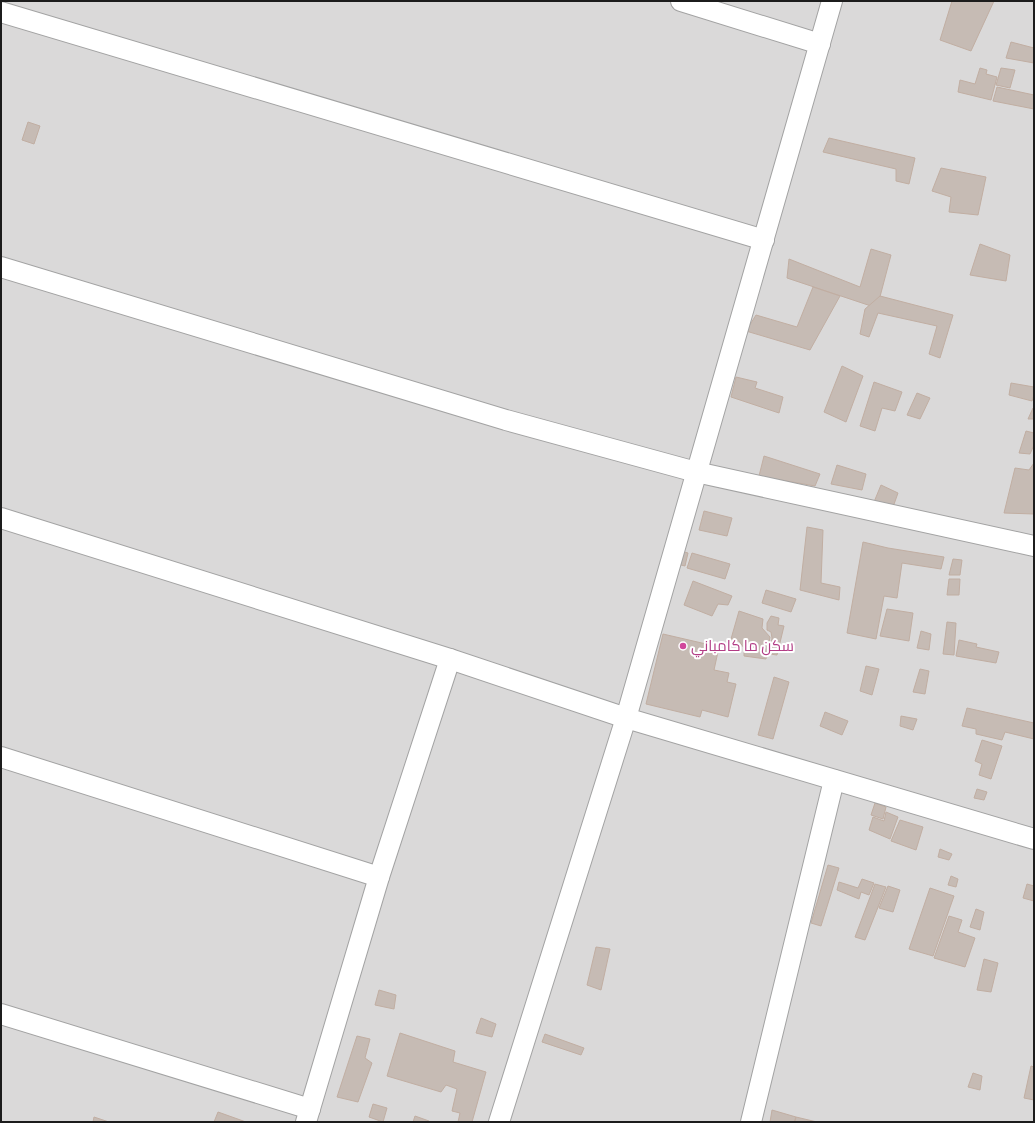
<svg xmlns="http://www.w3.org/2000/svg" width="1035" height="1123" viewBox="0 0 1035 1123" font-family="Signika,Cairo,sans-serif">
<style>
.residential{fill:#dad9d9}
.building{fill:#c6bbb4;stroke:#c1aea2}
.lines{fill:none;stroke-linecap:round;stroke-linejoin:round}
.minor-casing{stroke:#a3a3a3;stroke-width:22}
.minor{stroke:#fff;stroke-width:20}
.hotel-dot{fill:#d1479c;stroke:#fff;stroke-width:1.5}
.labels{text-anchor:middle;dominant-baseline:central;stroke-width:4;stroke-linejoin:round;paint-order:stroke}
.hotel-label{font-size:15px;fill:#b23c85;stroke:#fff;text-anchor:start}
</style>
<rect width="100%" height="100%" fill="#eee9e1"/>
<rect class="residential" x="1" y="1" width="1033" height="1121"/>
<g class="building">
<polygon points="952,1 994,1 971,51 940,40"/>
<polygon points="1011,42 1034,48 1034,63 1006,58"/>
<polygon points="980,68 987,70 986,74 997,77 991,100 958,92 960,80 975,84"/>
<polygon points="1001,68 1015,70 1010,88 996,85"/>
<polygon points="997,87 1034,95 1034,109 993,101"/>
<polygon points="28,122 40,126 34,144 22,140"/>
<polygon points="829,138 915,158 909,184 896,181 896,169 823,152"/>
<polygon points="941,168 986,177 978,215 949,212 951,197 932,191"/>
<polygon points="980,244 1010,255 1006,281 970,275"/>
<polygon points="871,249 891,255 877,308 787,278 789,259 860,287"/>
<polygon points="813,287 840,296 810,350 746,331 756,315 797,327"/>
<polygon points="880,296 953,315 940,358 929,354 937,326 878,313 869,337 860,334 865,309"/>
<polygon points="842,366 863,376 846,422 824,412"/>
<polygon points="736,377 757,382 755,388 783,397 779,413 731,397"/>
<polygon points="874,382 902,392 895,411 882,408 875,431 860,426"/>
<polygon points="1011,383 1034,387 1034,395 1032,401 1009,395"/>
<polygon points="917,393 930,398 920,419 907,415"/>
<polygon points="1033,408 1034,408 1034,419 1028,419"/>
<polygon points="1026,431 1034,433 1034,445 1030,454 1019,453"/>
<polygon points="764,456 820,474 815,486 759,476"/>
<polygon points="1034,463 1034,514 1004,513 1015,468 1029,470"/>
<polygon points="837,465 866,474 862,490 831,484"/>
<polygon points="881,485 898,493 893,507 874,502"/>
<polygon points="704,511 732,518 727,536 699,530"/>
<polygon points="807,527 823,530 821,583 840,587 839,600 800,590"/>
<polygon points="863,542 888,548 944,557 941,569 902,563 897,598 884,596 876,639 847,633"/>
<polygon points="681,551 688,553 685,566 677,564"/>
<polygon points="692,553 730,564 725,579 687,568"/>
<polygon points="953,559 962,560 960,575 949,575"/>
<polygon points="949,579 960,579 959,595 947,595"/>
<polygon points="693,581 732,596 728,605 718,604 712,616 684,605"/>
<polygon points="766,590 796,599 791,612 762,603"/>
<polygon points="887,609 913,613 909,641 880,636"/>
<polygon points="739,611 763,619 762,628 770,637 766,659 744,656 744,648 739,641 731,639"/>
<polygon points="771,616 779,618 778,625 784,626 777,655 770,654 772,638 771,632 767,630 767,623"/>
<polygon points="947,622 956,623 954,655 943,654"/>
<polygon points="921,631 931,634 929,650 917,648"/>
<polygon points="663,634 719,647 714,670 729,673 727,682 736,684 728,717 702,710 700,717 646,704"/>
<polygon points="959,640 977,644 976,647 999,652 996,663 956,656"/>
<polygon points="866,666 879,669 872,695 860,691"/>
<polygon points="920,669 929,671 925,694 913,692"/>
<polygon points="774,677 789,682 773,739 758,735"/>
<polygon points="967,708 1034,723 1034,739 1005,732 1002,740 976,734 976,729 962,726"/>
<polygon points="825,712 848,721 842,735 820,726"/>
<polygon points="901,716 917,719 913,730 900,726"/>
<polygon points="982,740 1002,746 991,779 979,775 982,764 975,761"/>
<polygon points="977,789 987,792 984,800 974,798"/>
<polygon points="875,803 886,807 883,819 871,815"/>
<polygon points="886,812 898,817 890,839 869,830 873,817 884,821"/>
<polygon points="900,820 923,827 916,850 891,841"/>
<polygon points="940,849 952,854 949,860 938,857"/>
<polygon points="828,865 839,868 821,926 811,923"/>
<polygon points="951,876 958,879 956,887 948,885"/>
<polygon points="862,879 874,883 869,895 861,892 859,899 837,890 839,882 858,888"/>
<polygon points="875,884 886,887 865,940 855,937"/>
<polygon points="1027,884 1034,886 1034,901 1023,898"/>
<polygon points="888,886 900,890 893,912 879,908"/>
<polygon points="930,888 954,896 933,956 909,949"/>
<polygon points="976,909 984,912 980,930 970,927"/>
<polygon points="949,916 962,920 958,932 975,938 965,967 934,958"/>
<polygon points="596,947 610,949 601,990 587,985"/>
<polygon points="984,959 998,963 991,992 977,990"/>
<polygon points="379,990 396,995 394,1009 375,1005"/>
<polygon points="481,1018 496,1024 492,1037 476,1033"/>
<polygon points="400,1033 455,1051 453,1062 486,1072 472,1122 458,1122 460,1113 452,1111 457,1089 446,1085 441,1092 387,1076"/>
<polygon points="545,1034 584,1048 581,1055 542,1042"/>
<polygon points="357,1036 370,1039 365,1058 372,1063 358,1102 337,1097"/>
<polygon points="1031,1066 1034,1067 1034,1100 1024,1098"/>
<polygon points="973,1073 982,1076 980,1090 968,1087"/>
<polygon points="373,1104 387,1108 383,1122 369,1117"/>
<polygon points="772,1110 796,1117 794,1122 770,1122"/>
<polygon points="218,1112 246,1122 214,1122"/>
<polygon points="415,1116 429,1121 429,1122 413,1122"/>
<polygon points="94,1117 109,1122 93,1122"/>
<polygon points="796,1117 817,1122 795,1122"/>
</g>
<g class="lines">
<defs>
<g id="minor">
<polyline points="681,1 820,44"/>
<polyline points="1,12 764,240"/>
<polyline points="1,267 506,420 696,472 1034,546"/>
<polyline points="1,518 450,659 626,718 1034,839"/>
<polyline points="1,757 379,877"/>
<polyline points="1,1014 310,1109"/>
<polyline points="306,1122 379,877 450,659"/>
<polyline points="499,1122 626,718 832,1"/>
<polyline points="751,1122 834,780"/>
</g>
</defs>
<use href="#minor" class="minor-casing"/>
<use href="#minor" class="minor"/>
</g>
<circle class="hotel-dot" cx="683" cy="646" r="4"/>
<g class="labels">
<g class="hotel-label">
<text x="691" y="646">سكن ما كامباني</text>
</g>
</g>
<rect width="1035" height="1123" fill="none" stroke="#1c1c1c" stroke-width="4"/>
</svg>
